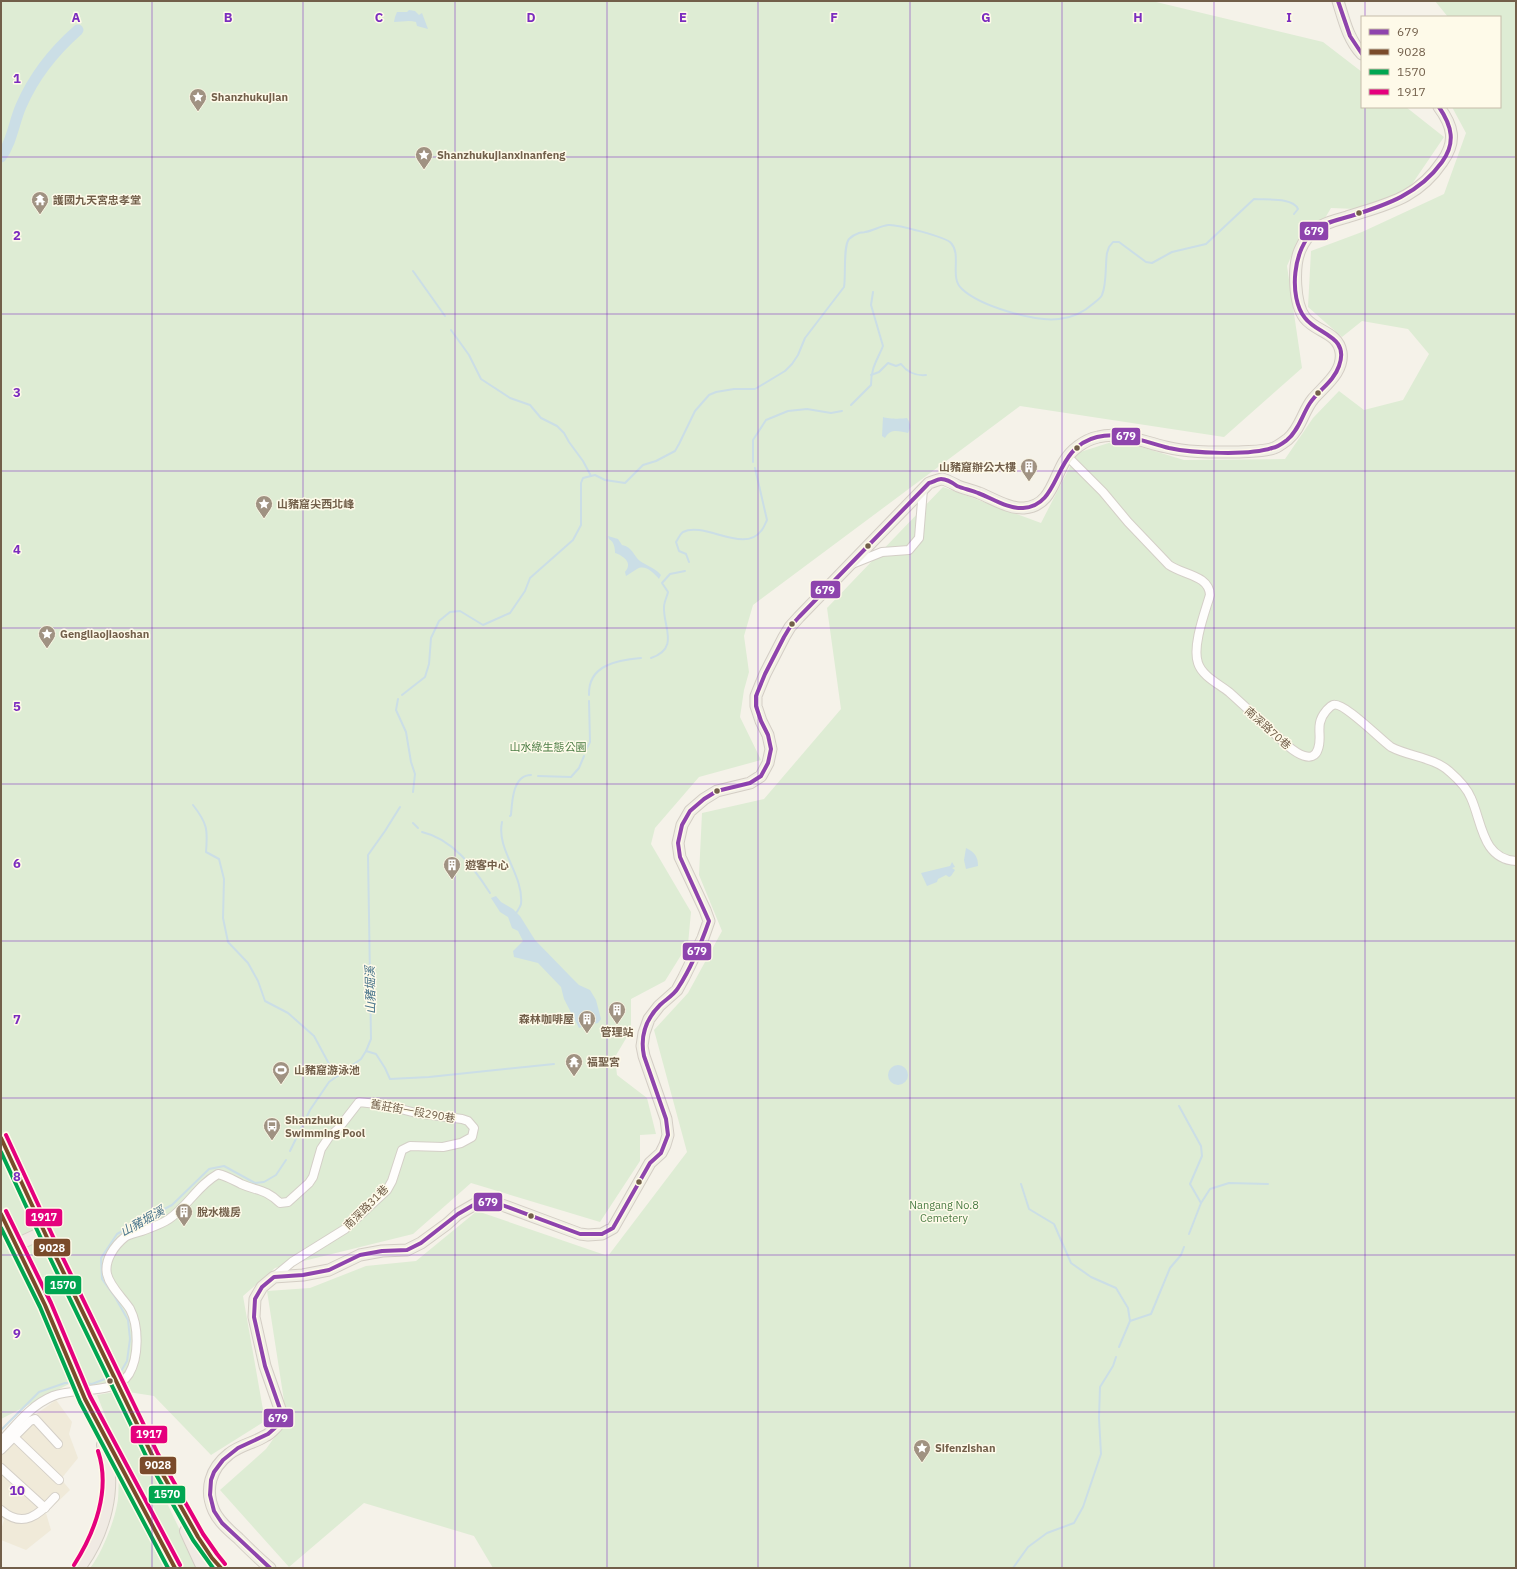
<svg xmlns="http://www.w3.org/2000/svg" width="1517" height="1569" viewBox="0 0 1517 1569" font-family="'IBM Plex Sans','Noto Sans TC',sans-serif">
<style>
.residential{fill:#f0ead9}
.green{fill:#deecd4}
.water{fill:#cbdee6}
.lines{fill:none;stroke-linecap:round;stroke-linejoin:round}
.stream{stroke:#cbdee6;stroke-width:2}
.river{stroke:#cbdee6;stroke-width:11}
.highway-tunnel{stroke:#d4cdc1;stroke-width:12;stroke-dasharray:12 6;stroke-linecap:butt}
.minor-casing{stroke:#d4cfc7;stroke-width:10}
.major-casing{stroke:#d4cec5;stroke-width:13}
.highway-casing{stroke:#d4cec5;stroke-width:14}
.minor{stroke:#fefdfc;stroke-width:8}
.major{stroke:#f1efe5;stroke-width:11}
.highway{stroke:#f0eae3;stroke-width:12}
.highway-bridge-casing{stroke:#d4cec5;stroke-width:14;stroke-linecap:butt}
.highway-bridge{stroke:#f0eae3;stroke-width:12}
.bus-1-casing{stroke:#fefae9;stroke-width:7}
.bus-2-casing{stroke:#fefae9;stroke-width:7}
.bus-3-casing{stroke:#fefae9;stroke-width:7}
.bus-4-casing{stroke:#fefae9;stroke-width:7}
.bus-1{stroke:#8e44ad;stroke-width:4}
.bus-2{stroke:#7a4b2a;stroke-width:4}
.bus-3{stroke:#00a651;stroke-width:4}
.bus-4{stroke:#e5007d;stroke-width:4}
.grid{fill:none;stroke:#7b2cbf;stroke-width:1;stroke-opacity:0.55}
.bus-dot{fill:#725f4a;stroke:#fefae9;stroke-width:1.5}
.labels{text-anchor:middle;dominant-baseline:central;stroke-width:3;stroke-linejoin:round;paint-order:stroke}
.poi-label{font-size:11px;font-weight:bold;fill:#725f4a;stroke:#fefae9;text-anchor:start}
.street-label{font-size:11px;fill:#725f4a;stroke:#fefae9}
.park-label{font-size:11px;fill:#4c7d45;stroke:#fefae9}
.water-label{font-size:12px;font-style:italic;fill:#48748b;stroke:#fefae9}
.grid-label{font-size:13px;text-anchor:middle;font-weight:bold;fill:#7b2cbf;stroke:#fefae9;stroke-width:3;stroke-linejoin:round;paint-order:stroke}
.line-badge{stroke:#fefae9;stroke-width:1.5}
.badge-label{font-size:11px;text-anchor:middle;font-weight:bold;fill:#fff}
</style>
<rect width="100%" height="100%" fill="#f5f2e9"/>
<polygon class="residential" points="56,1400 72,1422 69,1434 78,1458 61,1479 70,1490 46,1513 51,1530 26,1550 1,1540 1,1530 4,1520 1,1516 1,1455 29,1419"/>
<g class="green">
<polygon points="1,1 1152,1 1323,42 1362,72 1362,107 1406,107 1444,137 1404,196 1356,209 1331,208 1322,223 1298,240 1287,266 1302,368 1224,437 1020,406 753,605 744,636 749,672 744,690 740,717 761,760 699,777 655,828 651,844 691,912 688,944 665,981 631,999 631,1030 615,1057 617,1075 647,1098 656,1134 640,1135 640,1161 600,1222 471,1183 413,1234 275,1268 243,1296 265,1421 211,1455 154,1396 71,1383 1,1419"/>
<polygon points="1435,1 1516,1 1516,1568 493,1568 474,1536 364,1503 289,1567 220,1490 266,1449 287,1420 267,1291 310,1288 366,1266 416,1261 477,1211 608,1256 687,1152 654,1030 688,993 722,931 699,875 702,813 764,799 841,709 827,608 943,487 1041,523 1077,453 1118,440 1184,460 1285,459 1313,418 1339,391 1364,410 1403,400 1429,354 1408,329 1362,321 1342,337 1308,307 1311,251 1362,232 1444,194 1466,133 1452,107 1500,107 1500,17 1448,17"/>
<polygon points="114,1392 198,1568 182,1568 151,1513 110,1428 97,1395"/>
<path d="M119 1480 164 1568H90C101 1555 114 1522 117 1505 119 1497 118 1489 119 1480Z"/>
</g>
<g class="water">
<path d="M409 10 415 11 419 15 422 13 428 29 417 26 416 22C409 20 402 22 394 22L395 17 397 12H407Z"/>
<path d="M883 417C888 419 902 419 907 418 910 423 912 427 908 433 899 431 890 428 885 438L882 436Z"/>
<path d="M608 536 618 539 622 545C633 547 634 557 640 561 647 566 655 568 661 575L659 579C654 573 645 564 637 569 633 571 630 574 626 576L625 572C633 563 624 556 615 553 615 547 614 542 609 539Z"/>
<path d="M966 848C974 852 978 856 978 866L966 869 964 860Z"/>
<polygon points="952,862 955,867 952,868 955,870 951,876 949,877 946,875 938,879 937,882 927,886 921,873 950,866"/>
<polygon points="496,896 501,902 513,909 520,916 535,940 569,975 579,985 590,990 596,1000 601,1019 598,1023 592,1024 592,1021 584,1020 584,1026 579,1028 564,999 561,987 538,963 514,957 513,951 523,941 518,931 512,928 508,917 500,912 491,898"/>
<circle cx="898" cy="1075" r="10"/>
</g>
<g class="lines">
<g class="stream">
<polyline points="413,271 445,316"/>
<polyline points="451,330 469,355 481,379 510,398 530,405 541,418 557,426 564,433 569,442 583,461 591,476"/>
<path d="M871 375 879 372 888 363 896 366 901 364C907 372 915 376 926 375"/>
<path d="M851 405 871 385C871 367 877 361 883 346L871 305 873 292"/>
<polyline points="753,462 753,440 766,420 788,411 807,409 831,413 842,411"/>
<path d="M689 562 686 554 679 551 676 542C678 539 680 534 683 532 704 521 744 554 761 531 764 528 765 524 767 520L755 468"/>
<path d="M651 658C680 648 663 627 664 607 664 602 667 597 668 592L662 583 670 574 685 571"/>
<path d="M402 695 425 677 429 664 431 638 439 621 450 612 460 611 483 625 510 613 525 591 530 578 573 540 581 525V483L583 478 595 475 605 480 625 483 643 465 656 461 675 451 679 444 695 411 709 395 716 392 734 389H755L785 371 792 364 798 355 805 338 844 287C846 276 843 246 849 239 851 237 856 234 859 233 860 232 864 233 865 232 873 231 880 226 888 225 896 224 946 237 951 243 962 255 949 278 962 289 980 306 1034 322 1059 319 1071 318 1084 312 1094 303 1096 301 1101 298 1102 295 1107 283 1105 266 1107 253L1109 247 1113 242H1119L1146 262 1152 263 1172 252 1206 244 1254 199C1266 200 1293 197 1298 209L1294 214"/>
<path d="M589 695C588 665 617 660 641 658"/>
<polyline points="398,699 396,710 406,732 411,762 415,774 413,792"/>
<polyline points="586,750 590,742 589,701"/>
<polyline points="538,776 571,777 579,768 584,756"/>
<path d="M193 805C207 823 208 829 206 852L219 859 224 879 223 918 228 942 248 963 258 981 265 1001 288 1013 314 1036 328 1062 338 1076"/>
<path d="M510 816 511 815C512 801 513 775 531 775"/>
<path d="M502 822C496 850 524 875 521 904 520 908 517 911 515 915"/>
<polyline points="413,823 418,828"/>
<path d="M422 832C453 839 474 868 490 893"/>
<polyline points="366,1051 376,1054 385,1068 390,1079 429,1077 554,1064"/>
<polyline points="1179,1106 1201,1146 1202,1156 1190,1184 1201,1203 1189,1234"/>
<polyline points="290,1151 310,1110 329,1082 361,1059 366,1051 371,1039 368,855 385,831 400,807"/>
<polyline points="1021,1184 1029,1209 1054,1224 1071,1263 1091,1277 1116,1288 1128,1308 1130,1321"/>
<polyline points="1201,1203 1210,1189 1229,1183 1268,1184"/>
<polyline points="1119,1347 1130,1321 1151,1314 1170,1268 1181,1255 1184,1247"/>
<polyline points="118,1374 120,1373 127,1361 130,1339 128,1320 115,1297 102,1279 101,1258 117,1234 137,1223 172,1205 209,1169 224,1166 255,1183 264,1182 276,1175 286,1160"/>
<polyline points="84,1383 92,1384 110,1377"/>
<polyline points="1,1430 39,1392 65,1383 74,1383"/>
<polyline points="1013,1568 1028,1547 1047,1533 1074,1523 1083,1507 1101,1454 1099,1418 1100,1387 1113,1366 1116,1357"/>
</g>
<path class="river" d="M1 157C12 142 14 122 21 106 34 76 54 51 78 30"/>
<g class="highway-tunnel">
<polyline points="1,1138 35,1211"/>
<polyline points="1,1214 8,1229"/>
</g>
<defs>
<g id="minor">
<path d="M1068 457 1103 492 1128 522 1169 565C1183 575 1209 575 1210 595 1205 612 1192 646 1198 663 1202 676 1219 684 1229 692 1249 710 1268 728 1288 746 1295 752 1313 765 1318 749 1323 736 1314 725 1326 711 1328 709 1330 706 1333 705 1343 701 1381 740 1391 747 1410 757 1434 757 1450 772 1458 779 1467 788 1471 798 1482 822 1482 859 1516 861"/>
<polyline points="852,564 882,552 909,550 919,538 923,489"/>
<polyline points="14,1437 59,1480"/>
<path d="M1 1441C17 1424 31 1405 53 1396 74 1387 116 1395 129 1374 139 1357 139 1326 130 1309 123 1298 110 1287 107 1274 104 1260 115 1245 125 1237 129 1234 136 1233 142 1231 150 1228 162 1224 169 1219 188 1206 198 1185 218 1174 227 1176 233 1180 241 1184 257 1191 266 1189 280 1203L288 1202 309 1183 313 1177 321 1149 329 1137 338 1129 359 1102 385 1105 416 1113 462 1119 468 1121 474 1128 472 1137 461 1143 443 1147 410 1146 402 1150 392 1181 387 1190 345 1229 292 1262 274 1277"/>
<polyline points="1,1450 30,1421 35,1419 58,1444"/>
<polyline points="1,1468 45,1508"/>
<path d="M1 1510C23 1529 39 1515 55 1497"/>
</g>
<g id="major">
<path d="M1338 1C1344 20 1348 39 1362 54"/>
<path d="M270 1568C259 1559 249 1549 239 1539 230 1531 219 1522 214 1511 204 1489 211 1468 229 1454 240 1445 254 1443 265 1436 270 1434 273 1430 277 1426L280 1409 265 1366 254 1317 255 1299 262 1287 274 1277 303 1275 329 1270 360 1255 382 1251 407 1250 421 1243 447 1224 458 1214 477 1203 488 1202 502 1205 580 1234 588 1235 602 1234 613 1228 650 1163 661 1153 665 1145 668 1135 666 1119 644 1056 642 1046 644 1033 649 1019 659 1006 677 990 684 977 703 938 709 921 705 910 680 857 678 843 682 825 690 811 704 799 717 791 750 783 761 776 768 763 771 749 768 735 761 721 756 706V696L765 674 784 637 790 627 799 617 929 483C933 482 939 479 942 479 947 480 954 484 958 486 965 489 972 490 979 493 992 498 1009 509 1024 508 1050 506 1053 481 1064 462 1071 450 1084 440 1098 437 1121 431 1143 442 1166 447 1190 453 1214 452 1239 452 1250 451 1263 452 1274 448 1279 446 1284 442 1288 439 1301 428 1303 411 1313 399 1325 385 1344 372 1341 352 1338 332 1316 332 1305 318 1294 304 1293 266 1300 250 1303 243 1308 235 1315 230 1324 223 1336 220 1347 217 1387 204 1417 199 1442 162 1457 141 1453 126 1439 107"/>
</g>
<g id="highway">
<polyline points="35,1211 56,1257"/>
<polyline points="8,1229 45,1305"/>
<polyline points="16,1245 44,1232"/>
<polyline points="85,1399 156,1534 175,1568"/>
<path d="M153 1457C174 1494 193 1537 221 1568"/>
<polyline points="186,1531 203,1568"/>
<path d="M79 1568C104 1534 118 1486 103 1445"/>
</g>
</defs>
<use href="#minor" class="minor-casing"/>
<use href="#major" class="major-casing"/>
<use href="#highway" class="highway-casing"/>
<use href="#minor" class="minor"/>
<use href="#major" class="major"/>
<use href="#highway" class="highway"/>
<defs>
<g id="highway-bridge">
<polyline points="56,1257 153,1457"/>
<polyline points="45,1305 85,1399"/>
</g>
</defs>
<use href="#highway-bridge" class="highway-bridge-casing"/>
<use href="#highway-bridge" class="highway-bridge"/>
<defs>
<g id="bus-1">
<polyline points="1338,1 1350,36 1362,54"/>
<path d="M270 1568 222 1523 214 1511 210 1495 211 1480 214 1472 223 1460 238 1448 268 1434 277 1426 280 1409 265 1366 254 1317 255 1299 262 1287 274 1277 303 1275 329 1270 360 1255 382 1251 407 1250 421 1243 458 1214 477 1203 488 1202 502 1205 580 1234H602L613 1228 650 1163 661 1153 668 1135 666 1119 644 1056C640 1037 646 1019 660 1005 665 1000 674 995 678 988 691 968 701 944 709 921L680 857 678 843 682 825 690 811 704 799 717 791 750 783 761 776 768 763 771 749 768 735 761 721 756 706V696L765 674 784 637 790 627 799 617 929 483C933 482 938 479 941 479 947 479 953 483 957 486 964 489 971 490 978 493 992 498 1007 509 1023 508 1062 506 1052 448 1097 437 1122 431 1145 442 1169 448 1192 453 1250 456 1272 448 1278 447 1283 443 1287 440 1299 430 1302 415 1310 403 1319 390 1334 381 1339 366 1350 336 1318 335 1305 318 1288 297 1293 247 1315 230 1325 222 1338 220 1351 216 1386 205 1419 194 1442 162 1456 143 1452 126 1439 107"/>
</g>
<g id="bus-2">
<polyline points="1,1138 56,1257 153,1457 198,1537 212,1558 221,1568"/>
<polyline points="1,1214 45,1305 85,1399 175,1568"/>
</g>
<g id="bus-3">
<polyline points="1,1152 51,1260 148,1460 193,1540 213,1568"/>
<polyline points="1,1228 40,1307 80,1402 168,1568"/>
</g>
<g id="bus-4">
<polyline points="6,1135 61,1254 158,1454 203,1534 217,1554 225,1564"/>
<polyline points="6,1211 51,1303 90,1396 180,1565"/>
<path d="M74 1565C95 1532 111 1490 98 1451"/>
</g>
</defs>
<use href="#bus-1" class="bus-1-casing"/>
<use href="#bus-2" class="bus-2-casing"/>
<use href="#bus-3" class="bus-3-casing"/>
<use href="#bus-4" class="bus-4-casing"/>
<use href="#bus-1" class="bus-1"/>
<use href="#bus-2" class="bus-2"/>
<use href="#bus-3" class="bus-3"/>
<use href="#bus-4" class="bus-4"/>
</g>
<path class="grid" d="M152 1V1568M303 1V1568M455 1V1568M607 1V1568M758 1V1568M910 1V1568M1062 1V1568M1214 1V1568M1365 1V17M1365 107V1568M1 157H1516M1 314H1516M1 471H1516M1 628H1516M1 784H1516M1 941H1516M1 1098H1516M1 1255H1516M1 1412H1516"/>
<defs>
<symbol id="sight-pin" viewBox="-11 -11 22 30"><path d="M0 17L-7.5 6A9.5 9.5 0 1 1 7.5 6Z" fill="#a09282" stroke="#fefae9"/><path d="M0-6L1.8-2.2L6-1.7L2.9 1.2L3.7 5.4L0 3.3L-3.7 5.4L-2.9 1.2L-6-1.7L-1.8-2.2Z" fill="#fff"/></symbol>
<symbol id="temple-pin" viewBox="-11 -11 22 30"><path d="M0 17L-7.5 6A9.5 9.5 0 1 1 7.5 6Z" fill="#a09282" stroke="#fefae9"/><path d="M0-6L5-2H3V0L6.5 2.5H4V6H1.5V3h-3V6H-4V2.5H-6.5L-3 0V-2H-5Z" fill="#fff"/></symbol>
<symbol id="building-pin" viewBox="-11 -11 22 30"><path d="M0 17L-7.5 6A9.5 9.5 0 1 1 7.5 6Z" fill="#a09282" stroke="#fefae9"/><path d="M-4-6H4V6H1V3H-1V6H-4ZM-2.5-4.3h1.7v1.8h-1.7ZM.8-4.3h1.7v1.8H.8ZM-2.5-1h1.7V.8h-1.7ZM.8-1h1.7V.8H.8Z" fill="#fff"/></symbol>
<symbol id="stadium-pin" viewBox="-11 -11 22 30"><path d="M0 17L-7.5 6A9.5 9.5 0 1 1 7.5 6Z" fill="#a09282" stroke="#fefae9"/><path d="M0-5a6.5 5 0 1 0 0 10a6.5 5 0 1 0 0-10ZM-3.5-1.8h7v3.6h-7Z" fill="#fff"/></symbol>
<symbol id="bus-pin" viewBox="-11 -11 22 30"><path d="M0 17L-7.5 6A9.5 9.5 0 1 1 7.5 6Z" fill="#a09282" stroke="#fefae9"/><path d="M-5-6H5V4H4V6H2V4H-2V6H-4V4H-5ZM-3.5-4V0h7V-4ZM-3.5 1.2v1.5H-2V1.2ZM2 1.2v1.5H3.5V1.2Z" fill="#fff"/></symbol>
</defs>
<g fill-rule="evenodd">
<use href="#sight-pin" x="188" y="87" width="20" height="27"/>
<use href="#sight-pin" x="414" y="145" width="20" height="27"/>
<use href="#temple-pin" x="30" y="190" width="20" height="27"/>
<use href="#building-pin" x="1019" y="457" width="20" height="27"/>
<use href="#sight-pin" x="254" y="494" width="20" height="27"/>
<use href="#sight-pin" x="37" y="624" width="20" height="27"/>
<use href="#building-pin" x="442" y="855" width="20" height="27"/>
<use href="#building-pin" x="607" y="1000" width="20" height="27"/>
<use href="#building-pin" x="577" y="1009" width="20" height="27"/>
<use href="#temple-pin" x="564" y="1052" width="20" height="27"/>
<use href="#stadium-pin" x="271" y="1060" width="20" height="27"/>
<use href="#bus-pin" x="262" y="1116" width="20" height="27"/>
<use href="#building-pin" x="174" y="1202" width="20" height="27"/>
<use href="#sight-pin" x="912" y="1438" width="20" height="27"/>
</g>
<g class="bus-dot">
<circle cx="1359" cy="213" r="3.5"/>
<circle cx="1318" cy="393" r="3.5"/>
<circle cx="1077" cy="448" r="3.5"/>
<circle cx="868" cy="546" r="3.5"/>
<circle cx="792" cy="624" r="3.5"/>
<circle cx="717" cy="791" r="3.5"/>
<circle cx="639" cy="1182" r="3.5"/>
<circle cx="531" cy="1216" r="3.5"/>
<circle cx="110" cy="1381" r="3.5"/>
</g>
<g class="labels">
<g class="poi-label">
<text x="211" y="97">Shanzhukujian</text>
<text x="437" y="155">Shanzhukujianxinanfeng</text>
<text x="53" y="200">護國九天宮忠孝堂</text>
<text x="1016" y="467" text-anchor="end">山豬窟辦公大樓</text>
<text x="277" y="504">山豬窟尖西北峰</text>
<text x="60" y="634">Gengliaojiaoshan</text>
<text x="465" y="865">遊客中心</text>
<text x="574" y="1019" text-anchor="end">森林咖啡屋</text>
<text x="617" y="1032" text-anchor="middle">管理站</text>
<text x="587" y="1062">福聖宮</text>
<text x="294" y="1070">山豬窟游泳池</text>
<text x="285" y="1120">Shanzhuku<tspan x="285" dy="13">Swimming Pool</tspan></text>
<text x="197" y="1212">脫水機房</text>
<text x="935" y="1448">Sifenzishan</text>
</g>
<g class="street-label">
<text transform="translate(1268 728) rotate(42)">南深路70巷</text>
<text transform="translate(413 1111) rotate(10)">舊莊街一段290巷</text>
<text transform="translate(366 1207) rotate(-45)">南深路31巷</text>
</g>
<g class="park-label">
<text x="548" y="747">山水綠生態公園</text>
<text x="944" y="1205">Nangang No.8<tspan x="944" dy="13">Cemetery</tspan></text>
</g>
<g class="water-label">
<text transform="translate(370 990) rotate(-91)">山豬堀溪</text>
<text transform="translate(142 1221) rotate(-29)">山豬堀溪</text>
</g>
</g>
<g class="grid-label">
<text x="76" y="22">A</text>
<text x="228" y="22">B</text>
<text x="379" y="22">C</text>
<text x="531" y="22">D</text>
<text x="683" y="22">E</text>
<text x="834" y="22">F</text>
<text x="986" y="22">G</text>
<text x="1138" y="22">H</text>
<text x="1289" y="22">I</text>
<text x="17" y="83">1</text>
<text x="17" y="240">2</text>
<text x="17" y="397">3</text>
<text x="17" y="554">4</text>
<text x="17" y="711">5</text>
<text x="17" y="868">6</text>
<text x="17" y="1024">7</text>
<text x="17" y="1181">8</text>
<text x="17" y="1338">9</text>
<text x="17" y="1495">10</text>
</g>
<g class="line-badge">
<rect x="1299" y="221" width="30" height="20" rx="4" fill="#8e44ad"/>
<rect x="1111" y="427" width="30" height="19" rx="4" fill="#8e44ad"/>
<rect x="810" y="580" width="31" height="19" rx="4" fill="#8e44ad"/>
<rect x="682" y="942" width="30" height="19" rx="4" fill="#8e44ad"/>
<rect x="473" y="1192" width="30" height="20" rx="4" fill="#8e44ad"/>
<rect x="25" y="1208" width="38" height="19" rx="4" fill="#e5007d"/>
<rect x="33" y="1238" width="38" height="19" rx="4" fill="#7a4b2a"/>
<rect x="44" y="1275" width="38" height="20" rx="4" fill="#00a651"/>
<rect x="263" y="1408" width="31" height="20" rx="4" fill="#8e44ad"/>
<rect x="130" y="1425" width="38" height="19" rx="4" fill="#e5007d"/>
<rect x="139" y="1456" width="38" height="19" rx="4" fill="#7a4b2a"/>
<rect x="148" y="1485" width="38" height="19" rx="4" fill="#00a651"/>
</g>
<g class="badge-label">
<text x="1314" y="235">679</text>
<text x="1126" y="440">679</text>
<text x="825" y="594">679</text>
<text x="697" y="955">679</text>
<text x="488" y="1206">679</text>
<text x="44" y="1221">1917</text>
<text x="52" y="1252">9028</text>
<text x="63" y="1289">1570</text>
<text x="278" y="1422">679</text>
<text x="149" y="1438">1917</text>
<text x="158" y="1469">9028</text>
<text x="167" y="1498">1570</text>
</g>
<rect width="1517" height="1569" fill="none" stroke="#725f4a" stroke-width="4"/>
<rect x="1361" y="16" width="140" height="92" fill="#fefae9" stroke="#c6bca9"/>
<rect x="1369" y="29" width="20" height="6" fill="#8e44ad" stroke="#c6bca9"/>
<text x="1397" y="36" font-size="12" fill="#725f4a">679</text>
<rect x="1369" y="49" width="20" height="6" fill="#7a4b2a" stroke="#c6bca9"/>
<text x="1397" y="56" font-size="12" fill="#725f4a">9028</text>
<rect x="1369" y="69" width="20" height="6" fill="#00a651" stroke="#c6bca9"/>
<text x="1397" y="76" font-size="12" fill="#725f4a">1570</text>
<rect x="1369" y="89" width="20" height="6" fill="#e5007d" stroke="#c6bca9"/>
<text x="1397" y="96" font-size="12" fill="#725f4a">1917</text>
</svg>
